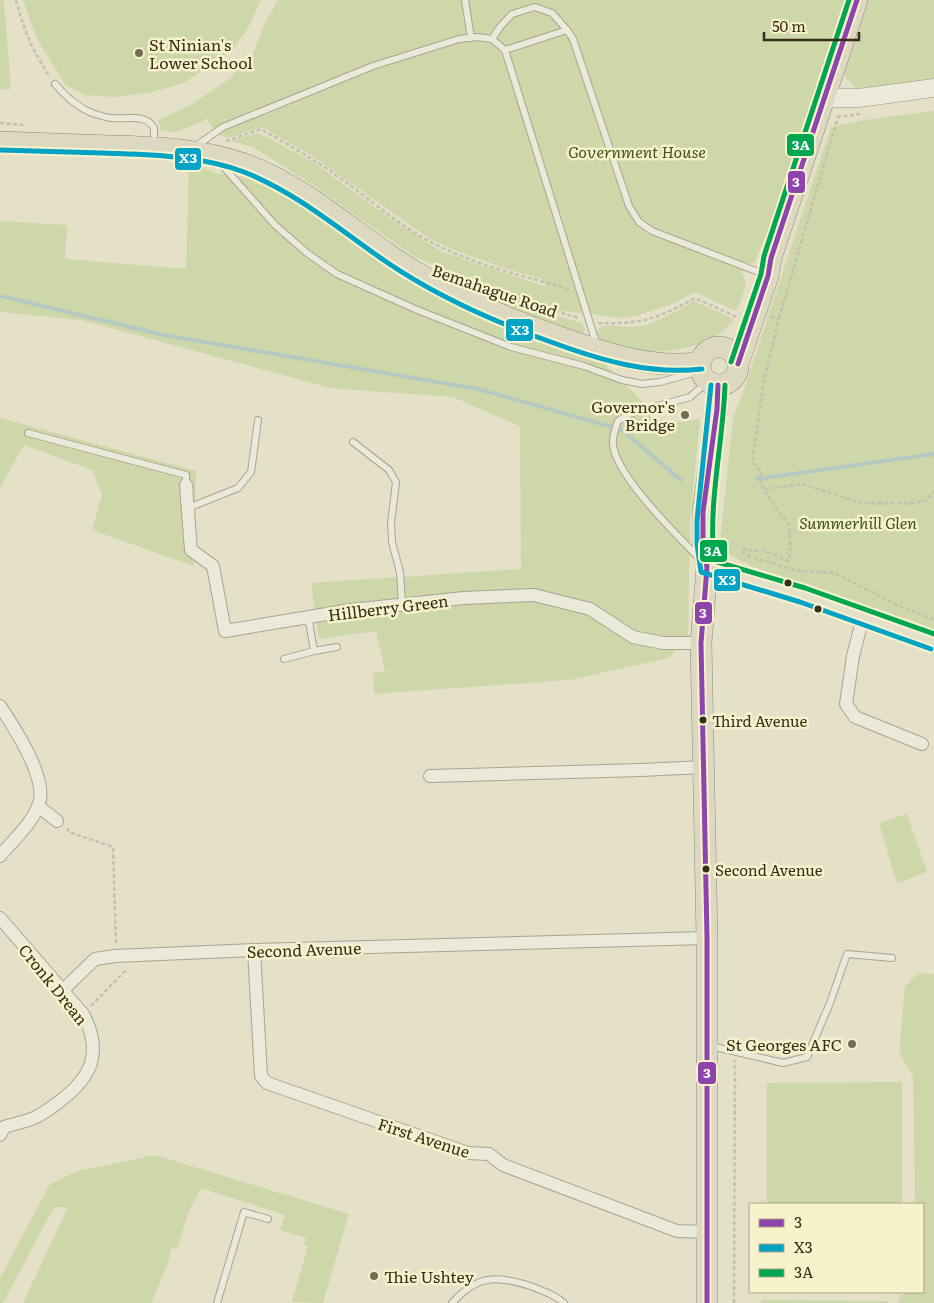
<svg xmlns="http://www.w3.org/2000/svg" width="934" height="1303" viewBox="0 0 934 1303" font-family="Literata,serif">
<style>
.green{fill:#cdd7a9}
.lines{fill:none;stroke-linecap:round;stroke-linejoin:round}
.stream{stroke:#b4cac0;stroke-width:4}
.service-casing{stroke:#a8a492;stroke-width:8}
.minor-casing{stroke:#a8a492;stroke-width:14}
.secondary-casing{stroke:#989382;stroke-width:19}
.primary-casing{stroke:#8e8a79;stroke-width:21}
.trunk-casing{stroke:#8e8a79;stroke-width:22}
.path{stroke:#c3c0b1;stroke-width:2.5;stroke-dasharray:4 2.5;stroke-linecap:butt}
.service{stroke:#ebeada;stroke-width:6}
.minor{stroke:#ebeada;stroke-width:12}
.secondary{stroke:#ebeada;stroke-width:18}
.primary{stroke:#e3e0cb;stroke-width:20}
.trunk{stroke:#ddd8c2;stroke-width:21}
.bus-1-casing{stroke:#f7f2cb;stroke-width:9}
.bus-2-casing{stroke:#f7f2cb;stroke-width:9}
.bus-3-casing{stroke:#f7f2cb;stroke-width:9}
.bus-1{stroke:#8e44ad;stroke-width:5}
.bus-2{stroke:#03a3c5;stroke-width:5}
.bus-3{stroke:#00a651;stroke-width:5}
.poi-dot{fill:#736c57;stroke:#f7f2cb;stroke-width:2}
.bus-dot{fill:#362d1a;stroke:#f7f2cb;stroke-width:2}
.labels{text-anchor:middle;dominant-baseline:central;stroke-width:5;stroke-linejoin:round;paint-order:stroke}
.bus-label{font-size:15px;fill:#362d1a;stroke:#f7f2cb;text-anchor:start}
.poi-label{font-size:16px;fill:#362d1a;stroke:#f7f2cb;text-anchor:start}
.park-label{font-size:16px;font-style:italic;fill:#3d5420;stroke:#f7f2cb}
.street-label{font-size:16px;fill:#362d1a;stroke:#f7f2cb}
.line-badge{stroke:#f7f2cb;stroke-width:2}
.badge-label{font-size:14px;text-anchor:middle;font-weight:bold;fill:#fff}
</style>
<rect width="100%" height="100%" fill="#e4e1c8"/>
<g class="green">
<polygon points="0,0 4,0 11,89 0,90"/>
<polygon points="23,0 261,0 247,30 232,50 184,83 153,92 115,97 84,95 65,84 38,41"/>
<polygon points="278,0 846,0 771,223 755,261 751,264 746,262 742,273 746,284 739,306 735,311 695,292 670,305 639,315 623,318 561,311 521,299 454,275 412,255 310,183 253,147 231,141 259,133 313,162 377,209 440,251 546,287 543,279 507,269 449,248 427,237 314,157 262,127 227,138 216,133 207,119 177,132 161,131 158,120 191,105 229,79 252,56 265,23"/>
<polygon points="869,0 934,0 934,78 860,90 852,85 843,74"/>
<polygon points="934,111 934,630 916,622 751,566 731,556 720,542 733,418 742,395 831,127 864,120"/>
<polygon points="189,162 216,173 251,178 287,197 402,278 443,298 600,359 642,401 656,426 700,419 690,522 688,637 668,658 570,680 374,694 373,673 385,671 376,631 319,639 311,583 521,569 520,426 453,397 331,388 81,320 0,312 0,221 67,225 65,259 186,269"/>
<polygon points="444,279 519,305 578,322 582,323 585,330 583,334 579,336 516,314"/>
<path d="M694 301 734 319C711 351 655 357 620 347 609 344 600 343 596 331 605 321 621 328 633 327 656 325 674 312 694 301Z"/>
<polygon points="0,418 196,471 194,566 92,530 102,495 92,470 24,445 0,488"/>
<polygon points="907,814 927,872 897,883 879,823"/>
<polygon points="919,973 934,974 934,1303 898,1303 899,1298 906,1292 923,1292 923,1204 915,1204 913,1077 899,1052 905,986"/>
<polygon points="902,1082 902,1204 767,1204 767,1083"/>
<polygon points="155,1155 349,1214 323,1303 292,1302 308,1246 304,1245 306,1238 280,1230 285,1215 201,1188 188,1213 177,1250 172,1248 167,1266 151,1303 23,1303 68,1207 54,1207 3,1303 0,1303 0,1278 50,1184 78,1171"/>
<polygon points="761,1300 888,1301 888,1303 761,1303"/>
</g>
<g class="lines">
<g class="stream">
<polyline points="0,296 164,335 478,389 612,427"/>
<polyline points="621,429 681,480"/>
<polyline points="757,479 934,454"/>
</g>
<defs>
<g id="service">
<polyline points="465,0 471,38"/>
<polyline points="492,39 500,27 512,14 535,7 552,13 567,30 573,39 629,206 639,222 652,231 764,274"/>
<polyline points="505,50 567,30"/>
<path d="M55 84C65 96 77 107 92 113 98 115 104 117 111 118 125 120 146 113 154 128V145"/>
<polyline points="196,146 223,127 373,66 459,39 477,37 492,39 505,50 597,346"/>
<polyline points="221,164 275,225 307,253 337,274 415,309 511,347 584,366 622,380 642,384 660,382 693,373"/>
<polyline points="28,433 186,475 186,485"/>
<polyline points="353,442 389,470 396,482 391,523 392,542 400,572 402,604"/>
<polyline points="188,508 238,488 251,472 258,420"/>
<path d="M699 558C677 535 615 475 613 444 612 437 616 427 618 421L629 414 690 397 708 381"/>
<polyline points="308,616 314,651 337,647"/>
<polyline points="284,659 314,651"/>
<polyline points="711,1046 783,1063 807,1057 830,1003 847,954 892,958"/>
<polyline points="217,1303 244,1212 268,1219"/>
<path d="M452 1303C478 1274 498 1275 533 1287 543 1291 556 1295 564 1303"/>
</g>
<g id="minor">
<polyline points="186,485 191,550 213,566 225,631 351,610 464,598 534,595 590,609 633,637 663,643 701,643"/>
<polyline points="863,617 853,656 846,704 855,717 922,744"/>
<path d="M0 706C14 727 48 778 39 804 32 824 13 840 0 856"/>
<polyline points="430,776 641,770 704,767"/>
<polyline points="38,806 57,821"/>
<path d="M0 918 83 1014C103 1052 92 1077 60 1101 52 1107 43 1114 34 1118 24 1122 14 1124 4 1127L0 1135"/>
<polyline points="254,950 261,1076 267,1083 468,1153 489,1154 503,1165 677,1231 707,1232"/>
<polyline points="63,990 95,959 115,956 254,950 707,938"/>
</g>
<polyline id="secondary" points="824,98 859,98 934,88"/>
<polyline id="primary" points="707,567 802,595 934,642"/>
<g id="trunk">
<path d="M0 142C37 143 73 145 110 146 155 147 201 149 244 164 298 183 342 222 388 254 442 292 502 317 565 339 608 354 654 370 701 362"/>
<circle cx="719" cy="366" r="19"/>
<polyline points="738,364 768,276 771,258 857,0"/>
<polyline points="707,1303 707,938 701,643 707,567 703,544 703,512 717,409 718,385"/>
</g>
</defs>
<use href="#service" class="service-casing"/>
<use href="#minor" class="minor-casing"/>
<use href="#secondary" class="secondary-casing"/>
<use href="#primary" class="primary-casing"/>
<use href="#trunk" class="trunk-casing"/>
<g class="path">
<path d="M16 0C24 31 32 50 50 77"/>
<polyline points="837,117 861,114"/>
<polyline points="0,123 24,125"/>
<path d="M226 141 261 129C287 144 312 158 336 175 367 197 396 223 429 241 471 264 523 276 569 289"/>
<polyline points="505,297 579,318"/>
<path d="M771 317 779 318 764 380 752 462 761 471V485L780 514 790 525C789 534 792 554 788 561L764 550 754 551 745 549 741 552 748 556 799 571 834 573 899 606 934 620"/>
<polyline points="779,318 838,117"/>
<path d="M598 323C640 325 659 318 695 298L737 317"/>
<polyline points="764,489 802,484 862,503 913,503 925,501 934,492"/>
<polyline points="67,828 69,832 113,847 116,944"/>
<polyline points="91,1006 125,971 124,968"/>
<polyline points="734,1303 735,1060"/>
</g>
<use href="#service" class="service"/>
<use href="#minor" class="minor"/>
<use href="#secondary" class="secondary"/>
<use href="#primary" class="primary"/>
<use href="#trunk" class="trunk"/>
<defs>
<g id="bus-1">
<polyline points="738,364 768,276 771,258 857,0"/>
<polyline points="707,1303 707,938 701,643 707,567 703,544 703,512 717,409 718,385"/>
</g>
<g id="bus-2">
<path d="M0 150C34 151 68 152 102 153 149 155 199 155 244 172 297 193 339 229 385 261 436 296 492 321 551 342 600 360 649 375 702 369"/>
<polyline points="711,385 697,520 697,544 701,572 800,602 931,649"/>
</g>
<g id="bus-3">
<polyline points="731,362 761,274 764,256 849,0"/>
<path d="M725 385C723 444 708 502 714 561L805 588 934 634"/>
</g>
</defs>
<use href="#bus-1" class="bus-1-casing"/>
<use href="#bus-2" class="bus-2-casing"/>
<use href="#bus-3" class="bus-3-casing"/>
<use href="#bus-1" class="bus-1"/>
<use href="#bus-2" class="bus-2"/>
<use href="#bus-3" class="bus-3"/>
</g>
<g class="poi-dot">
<circle cx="139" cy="53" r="5"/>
<circle cx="685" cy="415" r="5"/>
<circle cx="852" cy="1044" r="5"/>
<circle cx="374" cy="1276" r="5"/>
</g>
<g class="bus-dot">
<circle cx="788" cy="583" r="4.5"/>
<circle cx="818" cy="609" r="4.5"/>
<circle cx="703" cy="720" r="4.5"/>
<circle cx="706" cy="869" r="4.5"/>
</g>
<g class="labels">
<g class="bus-label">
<text x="712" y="720">Third Avenue</text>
<text x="715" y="869">Second Avenue</text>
</g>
<g class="poi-label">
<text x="149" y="44">St Ninian's<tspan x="149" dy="18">Lower School</tspan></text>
<text x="675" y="406" text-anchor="end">Governor's<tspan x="675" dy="18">Bridge</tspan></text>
<text x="842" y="1044" text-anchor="end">St Georges AFC</text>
<text x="384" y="1276">Thie Ushtey</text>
</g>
<g class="park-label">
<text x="637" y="151">Government House</text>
<text x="858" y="522">Summerhill Glen</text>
</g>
<g class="street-label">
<text transform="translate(495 290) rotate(19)">Bemahague Road</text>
<text transform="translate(388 607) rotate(-7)">Hillberry Green</text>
<text transform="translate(304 949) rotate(-2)">Second Avenue</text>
<text transform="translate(54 984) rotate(51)">Cronk Drean</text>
<text transform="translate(424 1137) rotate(18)">First Avenue</text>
</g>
</g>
<g class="line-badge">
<rect x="786" y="133" width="29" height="24" rx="5" fill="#00a651"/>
<rect x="174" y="147" width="28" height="24" rx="5" fill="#03a3c5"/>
<rect x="787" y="170" width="19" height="24" rx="5" fill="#8e44ad"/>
<rect x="505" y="318" width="29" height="24" rx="5" fill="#03a3c5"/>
<rect x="699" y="539" width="29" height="24" rx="5" fill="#00a651"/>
<rect x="713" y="568" width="28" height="24" rx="5" fill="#03a3c5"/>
<rect x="694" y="601" width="19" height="24" rx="5" fill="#8e44ad"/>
<rect x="697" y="1061" width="20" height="24" rx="5" fill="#8e44ad"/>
</g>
<g class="badge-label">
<text x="801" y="150">3A</text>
<text x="188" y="163">X3</text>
<text x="796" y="187">3</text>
<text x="520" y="335">X3</text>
<text x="713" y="556">3A</text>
<text x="727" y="585">X3</text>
<text x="703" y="618">3</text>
<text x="707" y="1078">3</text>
</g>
<rect x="749" y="1203" width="175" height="90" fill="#f7f2cb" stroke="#aaa384"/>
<rect x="759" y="1219" width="25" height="8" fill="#8e44ad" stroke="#aaa384"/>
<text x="794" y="1228" font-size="15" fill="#362d1a">3</text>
<rect x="759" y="1244" width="25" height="8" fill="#03a3c5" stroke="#aaa384"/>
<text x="794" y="1253" font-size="15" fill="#362d1a">X3</text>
<rect x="759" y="1269" width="25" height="8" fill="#00a651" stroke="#aaa384"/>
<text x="794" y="1278" font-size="15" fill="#362d1a">3A</text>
<path d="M764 32v8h95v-8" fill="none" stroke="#362d1a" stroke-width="2.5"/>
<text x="772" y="32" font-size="15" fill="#362d1a" stroke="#f7f2cb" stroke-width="4" paint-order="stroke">50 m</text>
</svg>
